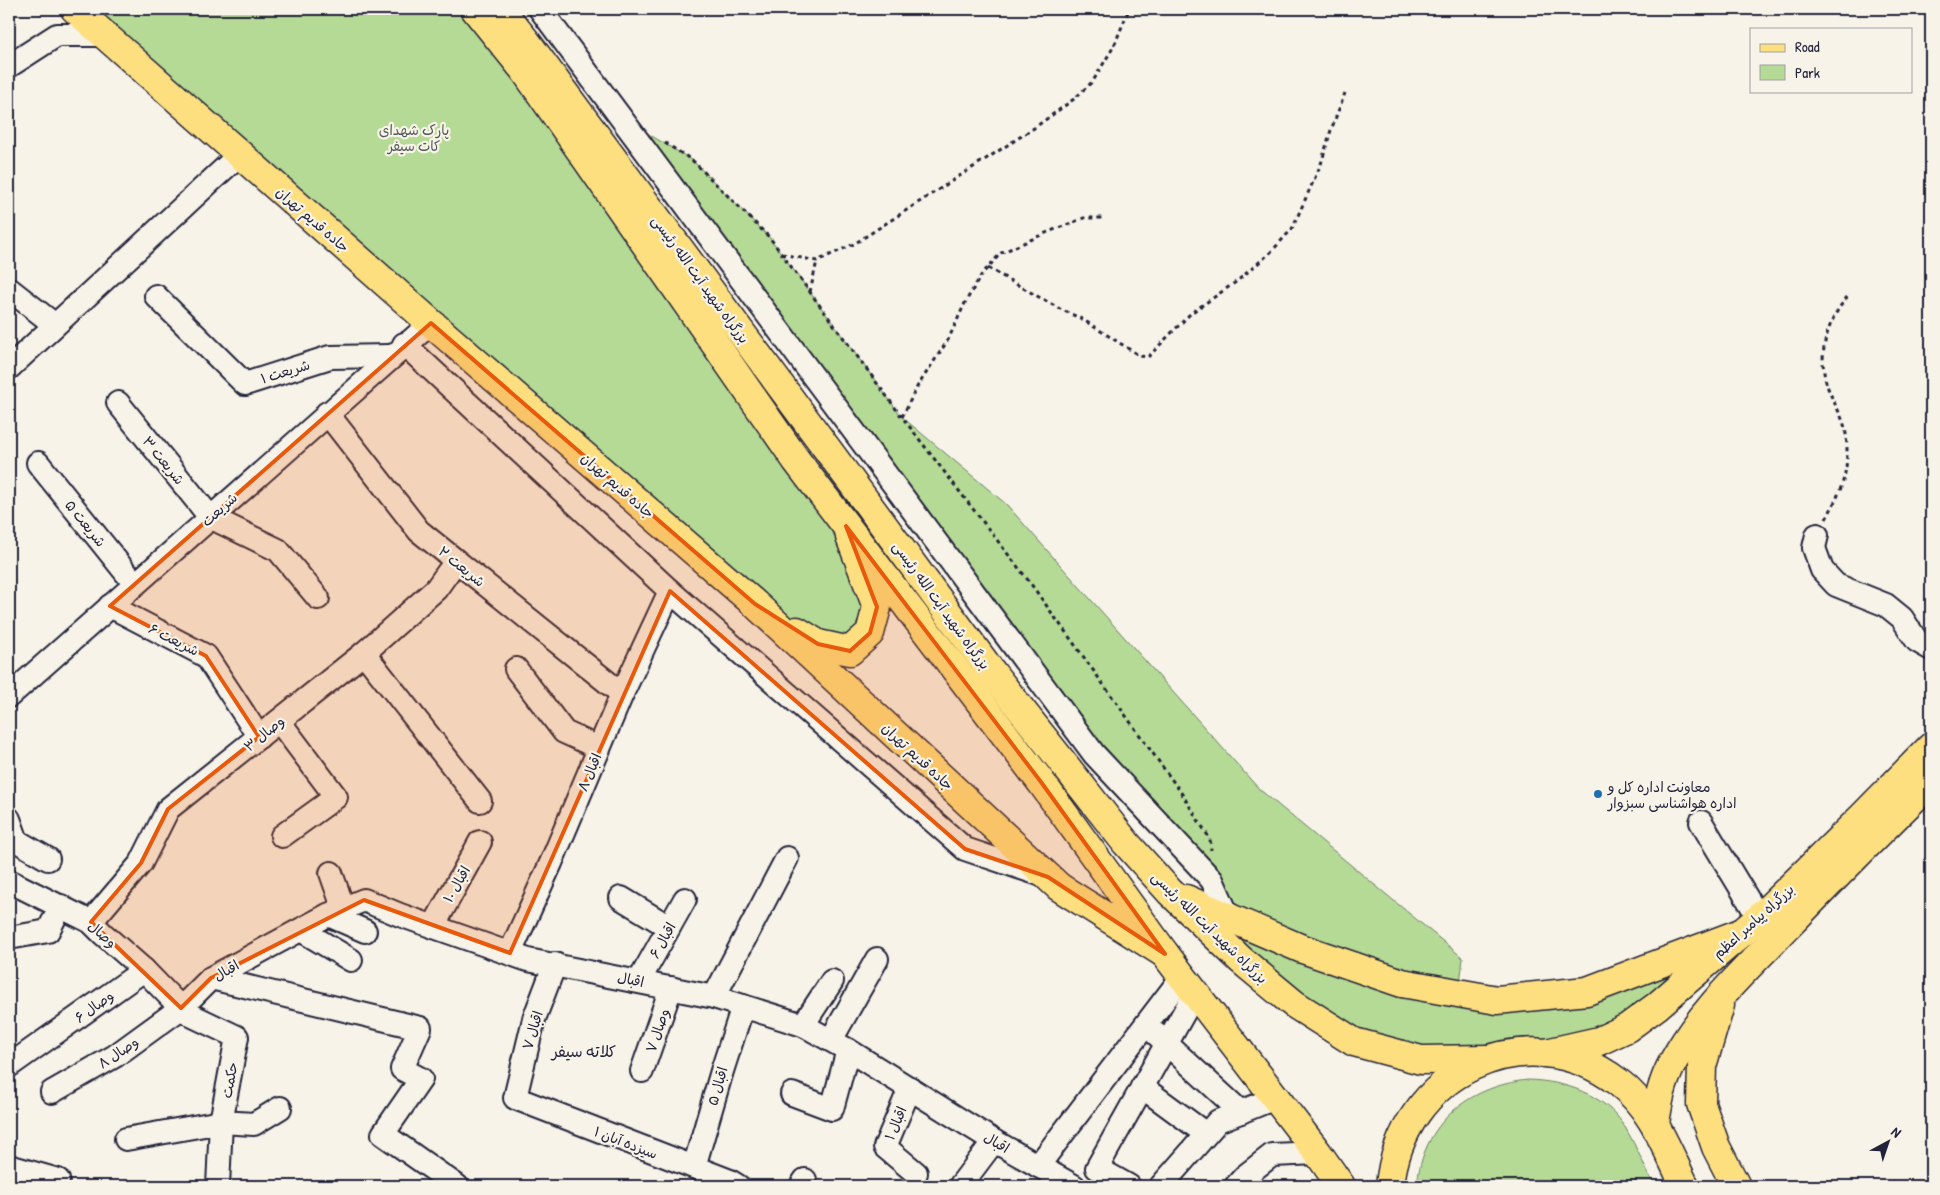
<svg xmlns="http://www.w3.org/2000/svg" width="1940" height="1195" viewBox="0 0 1940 1195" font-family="'Patrick Hand','Playpen Sans Arabic',sans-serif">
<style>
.green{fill:#b5da95;stroke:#6c7e68}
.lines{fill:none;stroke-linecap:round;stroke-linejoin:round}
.minor-casing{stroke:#22223b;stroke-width:26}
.major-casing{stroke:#22223b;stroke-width:31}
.highway-casing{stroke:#22223b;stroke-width:31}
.path{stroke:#22223b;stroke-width:3;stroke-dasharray:4 4;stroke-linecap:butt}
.minor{stroke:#f7f3e8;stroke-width:22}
.major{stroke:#fedf80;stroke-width:28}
.highway{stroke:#fedf80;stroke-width:28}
.marked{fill:#e8590c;fill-opacity:0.2;stroke:#e8590c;stroke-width:4;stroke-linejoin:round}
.poi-dot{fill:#1f6fb2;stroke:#f7f3e8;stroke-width:2}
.labels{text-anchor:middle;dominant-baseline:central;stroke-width:4.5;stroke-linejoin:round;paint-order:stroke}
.park-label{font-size:14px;fill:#4e5956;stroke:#f7f3e8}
.street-label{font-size:14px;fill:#22223b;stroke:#f7f3e8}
.poi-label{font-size:14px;fill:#22223b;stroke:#f7f3e8;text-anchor:start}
.quarter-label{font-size:16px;fill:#22223b;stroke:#f7f3e8}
</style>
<rect width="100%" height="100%" fill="#f7f3e8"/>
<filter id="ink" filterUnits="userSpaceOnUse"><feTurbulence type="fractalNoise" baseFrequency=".02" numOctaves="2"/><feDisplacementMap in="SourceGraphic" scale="10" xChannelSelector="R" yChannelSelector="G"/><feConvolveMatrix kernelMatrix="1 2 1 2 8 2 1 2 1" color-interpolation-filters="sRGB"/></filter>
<g filter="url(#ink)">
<g class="green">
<polygon points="79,9 475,9 846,526 870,633 818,644"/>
<polygon points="620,117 692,160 770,238 902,417 1006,504 1259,789 1463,958 1459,993 1587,991 1743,932 1627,1028 1524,1053 1354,1042 1241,960 1228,917 1094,754"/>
<path d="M1528 1080C1564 1081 1605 1094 1625 1127 1636 1146 1645 1167 1654 1186H1417C1422 1124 1468 1086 1528 1080Z"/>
</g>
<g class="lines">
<defs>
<g id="minor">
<polyline points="540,9 1094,754 1212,880 1229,918"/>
<polyline points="9,66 57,35 104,35"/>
<polyline points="9,289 55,325"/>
<polyline points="156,296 245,384 330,357 390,356"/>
<polyline points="404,344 670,591 965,849 1045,876"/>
<polyline points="9,368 240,154"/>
<polyline points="118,403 210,517 278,550 318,598"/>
<polyline points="327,413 419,531 622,694"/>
<polyline points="38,463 135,584"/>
<polyline points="1817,535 1814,548 1822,570 1836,585 1886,605 1902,618 1917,641 1931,649"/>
<polyline points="110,606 206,656 259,737"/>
<polyline points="364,653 480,801"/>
<polyline points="516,669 564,732 599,748"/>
<polyline points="9,696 431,323"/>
<polyline points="279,721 336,797 282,836"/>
<polyline points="9,819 17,841 48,859"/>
<polyline points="1701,822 1759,918"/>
<polyline points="331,873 344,910"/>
<polyline points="9,881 91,922 103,934 144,970 181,1008 193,1016 237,1037 221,1122 218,1186"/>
<polyline points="621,898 669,927"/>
<polyline points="328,915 365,931"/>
<polyline points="91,922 141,863 168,809 364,653 436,589 456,561"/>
<polyline points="433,927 480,842"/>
<polyline points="301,930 351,960"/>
<polyline points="9,938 48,931 61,906"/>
<polyline points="510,953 551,863 622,694 670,591"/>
<polyline points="555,964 534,1019 515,1098 730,1181 738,1186"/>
<polyline points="211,978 420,1028 402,1069 421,1079 383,1134 457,1186"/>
<polyline points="639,981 685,899"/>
<polyline points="714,997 787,858"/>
<polyline points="803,1025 832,981"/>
<polyline points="1155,1033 1241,1112"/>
<polyline points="831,1040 877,959"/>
<polyline points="9,1066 144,970"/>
<polyline points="642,1071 671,988"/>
<polyline points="1142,1087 1206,1134"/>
<polyline points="910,1088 885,1147 916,1173"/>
<polyline points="52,1092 115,1056 181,1008 211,978 328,915 364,900 400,915 528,960 714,997 803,1025 848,1050 994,1141 1074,1186"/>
<polyline points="792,1094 832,1109 848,1050"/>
<polyline points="126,1139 221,1122 254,1124 280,1108"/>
<polyline points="9,1166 58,1180"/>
<polyline points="1038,1166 1182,977"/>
<polyline points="694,1167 722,1071 743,1006"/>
<polyline points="801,1186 805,1180"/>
<polyline points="960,1186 994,1141"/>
<polyline points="1129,1186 1097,1168 1195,993"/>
<polyline points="1161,1186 1218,1121 1275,1098"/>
<polyline points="1236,1186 1245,1176 1272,1155 1318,1153"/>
</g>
<g id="major">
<polyline points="75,9 431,323 755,604 1059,887 1165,954"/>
<polyline points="797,631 818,644 850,651 870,633 877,607 850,537"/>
</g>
<g id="highway">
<polyline points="475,9 525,71 796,460 1041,782 1165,954 1318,1153 1341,1186"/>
<polyline points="500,9 526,41 994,675 1126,843 1170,892 1241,960 1294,1004 1354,1042 1421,1060 1488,1059"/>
<polyline points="1186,899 1300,948 1402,983 1497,1000 1587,991 1743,932"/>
<polyline points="1720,1005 1702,1066 1701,1104 1716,1147 1736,1186"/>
<polyline points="1546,1053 1599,1041 1627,1028 1657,1006 1759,918 1863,816 1931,747"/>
<path d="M1655 1124C1658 1102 1662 1082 1673 1062 1700 1012 1742 973 1782 932 1831 881 1880 831 1931 782"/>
<path d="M1390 1186C1400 1074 1526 1012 1618 1082 1652 1107 1667 1150 1685 1186"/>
</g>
</defs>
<use href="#minor" class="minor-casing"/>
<use href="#major" class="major-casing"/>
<use href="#highway" class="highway-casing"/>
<g class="path">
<polyline points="665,143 692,160 770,238 902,417 1031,584 1180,791 1210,839 1211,850"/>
<polyline points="782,254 817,261 854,244 1034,128 1074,99 1093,81 1114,46 1129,9"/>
<polyline points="988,268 1060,309 1082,319 1140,356 1148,357 1191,313 1236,282 1270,253 1292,229 1321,164 1331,130 1345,93"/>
<polyline points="810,292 817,261"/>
<polyline points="902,417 917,387 948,340 966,301 982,274 1001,253 1048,232 1084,218 1105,218"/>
<path d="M1826 519C1842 490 1850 470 1846 435 1845 418 1832 402 1827 385 1817 354 1827 321 1848 296"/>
</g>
<use href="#minor" class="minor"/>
<use href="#major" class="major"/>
<use href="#highway" class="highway"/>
</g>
</g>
<path class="marked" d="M431 323 755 604 818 644 850 651 870 633 877 607 846 526 1041 782 1165 954 1048 877 965 849 670 591 510 953 364 900 211 978 181 1008 91 922 141 863 168 809 259 737 206 656 110 606Z"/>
<circle class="poi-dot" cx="1598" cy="794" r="5"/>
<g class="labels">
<g class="park-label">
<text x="414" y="129">پارک شهدای<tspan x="414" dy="16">کات سیفر</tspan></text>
</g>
<g class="street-label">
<text transform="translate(313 219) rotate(41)">جاده قدیم تهران</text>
<text transform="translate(701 279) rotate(54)">بزرگراه شهید آیت الله رئیسی</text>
<text transform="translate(285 371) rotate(-17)">شریعت ۱</text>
<text transform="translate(164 460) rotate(51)">شریعت ۳</text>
<text transform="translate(618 485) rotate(41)">جاده قدیم تهران</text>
<text transform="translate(219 509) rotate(-42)">شریعت</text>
<text transform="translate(86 523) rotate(51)">شریعت ۵</text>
<text transform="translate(462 566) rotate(39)">شریعت ۲</text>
<text transform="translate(942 605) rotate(54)">بزرگراه شهید آیت الله رئیسی</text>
<text transform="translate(174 639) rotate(27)">شریعت ۶</text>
<text transform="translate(264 733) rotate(-39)">وصال ۳</text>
<text transform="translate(918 756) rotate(43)">جاده قدیم تهران</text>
<text transform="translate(589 772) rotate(-67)">اقبال ۸</text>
<text transform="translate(456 884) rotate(-60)">اقبال ۱۰</text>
<text transform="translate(1753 921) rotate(-42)">بزرگراه پیامبر اعظم</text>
<text transform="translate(1210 927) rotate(44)">بزرگراه شهید آیت الله رئیسی</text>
<text transform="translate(103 934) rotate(41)">وصال</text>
<text transform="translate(662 940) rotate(-61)">اقبال ۶</text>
<text transform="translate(226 970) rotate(-30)">اقبال</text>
<text transform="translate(631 979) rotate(12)">اقبال</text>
<text transform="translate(94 1006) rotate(-36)">وصال ۶</text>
<text transform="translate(532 1030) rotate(-73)">اقبال ۷</text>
<text transform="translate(657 1030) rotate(-71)">وصال ۷</text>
<text transform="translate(118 1052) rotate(-34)">وصال ۸</text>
<text transform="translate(229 1080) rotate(-79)">حکمت</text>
<text transform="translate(717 1086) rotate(-74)">اقبال ۵</text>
<text transform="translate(895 1123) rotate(-67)">اقبال ۱</text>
<text transform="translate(626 1142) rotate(21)">سیزده آبان ۱</text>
<text transform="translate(997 1142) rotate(31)">اقبال</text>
</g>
<g class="poi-label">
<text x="1608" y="786">معاونت اداره کل و<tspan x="1608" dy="16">اداره هواشناسی سبزوار</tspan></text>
</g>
<g class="quarter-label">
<text x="584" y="1051">کلاته سیفر</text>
</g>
</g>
<rect width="1940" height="1195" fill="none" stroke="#f7f3e8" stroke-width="30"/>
<rect x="15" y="15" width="1910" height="1165" fill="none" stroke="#22223b" stroke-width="2" filter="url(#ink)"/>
<rect x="1750" y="28" width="162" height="65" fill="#f7f3e8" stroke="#a29fa3"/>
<rect x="1760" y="44" width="25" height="8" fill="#fedf80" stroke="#a29fa3"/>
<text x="1795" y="52" font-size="15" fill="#22223b">Road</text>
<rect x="1760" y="65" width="25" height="15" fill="#b5da95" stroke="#a29fa3"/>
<text x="1795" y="78" font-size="15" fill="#22223b">Park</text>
<g transform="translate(1888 1142) rotate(40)" stroke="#f7f3e8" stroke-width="4" paint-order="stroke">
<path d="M0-4L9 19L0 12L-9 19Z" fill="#22223b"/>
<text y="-8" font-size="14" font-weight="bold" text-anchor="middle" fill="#22223b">N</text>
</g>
</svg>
